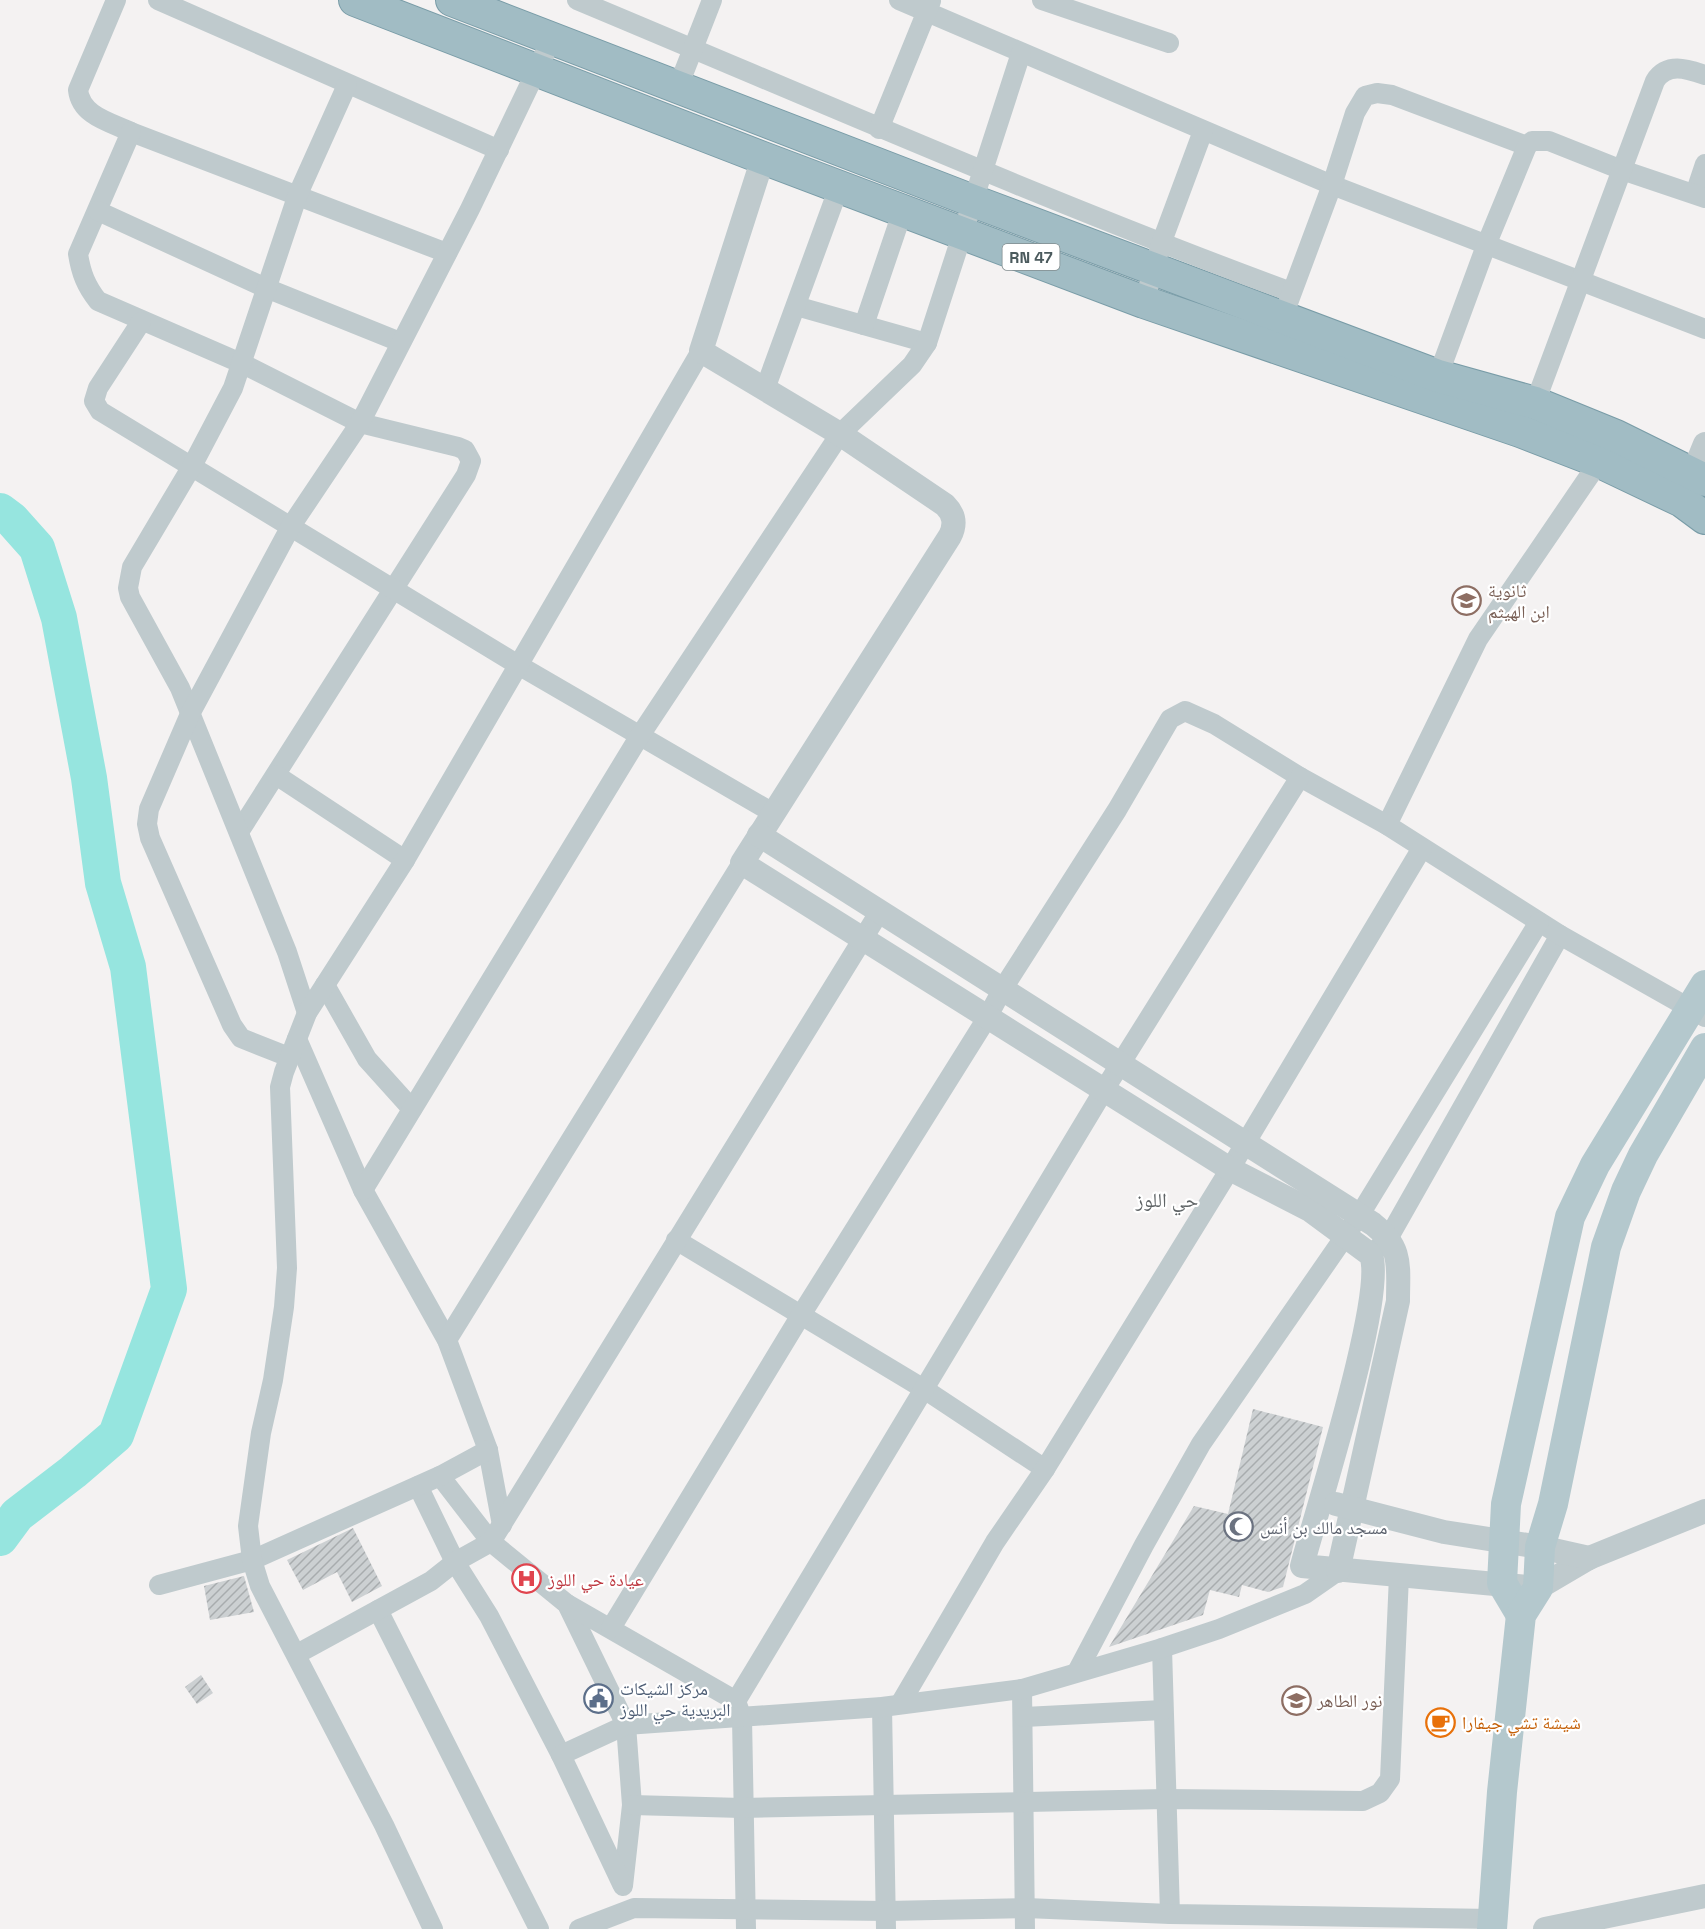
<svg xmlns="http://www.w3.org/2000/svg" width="1705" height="1929" viewBox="0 0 1705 1929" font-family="'Space Grotesk','Noto Naskh Arabic',sans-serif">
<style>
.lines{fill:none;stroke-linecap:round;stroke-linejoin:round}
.river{stroke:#96e5df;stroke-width:36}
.building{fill:url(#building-hatch)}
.trunk-casing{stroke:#799ca7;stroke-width:34}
.minor{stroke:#bfcacd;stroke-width:20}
.tertiary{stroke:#bfcacd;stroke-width:24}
.primary{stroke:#b4c8cd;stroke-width:30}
.trunk{stroke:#a1bcc4;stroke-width:32}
.labels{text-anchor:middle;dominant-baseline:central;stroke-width:4.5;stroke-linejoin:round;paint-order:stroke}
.shield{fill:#fff;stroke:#818c8e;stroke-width:1.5}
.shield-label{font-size:16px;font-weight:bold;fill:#4b5a5d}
.education-label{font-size:18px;fill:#785e54;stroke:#fff;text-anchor:start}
.worship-label{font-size:18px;fill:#5b616d;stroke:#fff;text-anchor:start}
.health-label{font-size:18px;fill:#be3a42;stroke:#fff;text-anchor:start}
.service-label{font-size:18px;fill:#4e5e75;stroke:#fff;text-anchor:start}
.food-label{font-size:18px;fill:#c56008;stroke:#fff;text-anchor:start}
.neighbourhood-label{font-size:20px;fill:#5f6466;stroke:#fff}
</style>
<defs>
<pattern id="building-hatch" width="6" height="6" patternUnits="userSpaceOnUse" patternTransform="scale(1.5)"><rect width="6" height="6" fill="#ccd0d2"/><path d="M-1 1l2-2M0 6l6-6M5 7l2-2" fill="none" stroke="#a8acae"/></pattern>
</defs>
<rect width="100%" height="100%" fill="#f4f2f2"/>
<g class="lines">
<polyline class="river" points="0,511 12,520 37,548 59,618 89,778 103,883 128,967 169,1289 116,1435 73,1472 17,1515 0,1538"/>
</g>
<g class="building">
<polygon points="1253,1409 1323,1427 1283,1587 1268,1592 1242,1585 1239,1597 1210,1590 1203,1615 1109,1647 1194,1506 1228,1514"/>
<polygon points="353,1528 382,1586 352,1602 337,1572 303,1590 287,1560"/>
<polygon points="244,1576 254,1612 210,1620 204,1586"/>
<polygon points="201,1675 213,1693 197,1704 185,1687"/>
</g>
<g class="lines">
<defs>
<g id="trunk">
<polyline points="355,0 763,158 1144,302 1520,431 1600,462 1682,501 1705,518"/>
<polyline points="452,0 973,201 1438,376 1535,403 1616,436 1705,480"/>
</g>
</defs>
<use href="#trunk" class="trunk-casing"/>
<g class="minor">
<path d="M116 0 78 90C81 116 110 122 131 132L447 253"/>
<polyline points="158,0 499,150"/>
<path d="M577 0C814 99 1050 203 1291 292"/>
<polyline points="899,0 1332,185 1705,329"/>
<polyline points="1042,0 1169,43"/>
<polyline points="678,87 712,0"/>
<polyline points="879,129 931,1"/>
<path d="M131 132 78 254C81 273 86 286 98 301L243 364 360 423 458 447 465 450 471 461 466 475 239 832"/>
<polyline points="1695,194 1705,164"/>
<polyline points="98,211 266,288 400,342"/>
<polyline points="1144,302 1161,244 1203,131"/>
<polyline points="1288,303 1332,185 1355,113 1365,96 1377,93 1392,95 1527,146"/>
<polyline points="796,306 927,343"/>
<polyline points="141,322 98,388 94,401 100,411 520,666 773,813"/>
<polyline points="864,325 903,210"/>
<polyline points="1438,376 1487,243 1527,146 1532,141 1549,141 1622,170 1705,198"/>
<polyline points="765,389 839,187"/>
<path d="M1535 403 1655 81C1667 62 1687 69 1705 75"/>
<polyline points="276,775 405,860"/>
<polyline points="1387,825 1478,639 1605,453"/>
<polyline points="325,985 367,1059 412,1109"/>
<polyline points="307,1013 287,952 180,688 130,597 128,588 132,567 192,466 233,388 298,194 347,85"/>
<polyline points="297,1039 363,1190 447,1340 488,1450 502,1525"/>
<polyline points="289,1057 241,1038 232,1025 150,838 147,824 149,809 190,714 291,526 360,423 470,209 552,38"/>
<polyline points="363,1190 639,737 840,434 912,365 927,343 1021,53"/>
<polyline points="676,1240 924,1389 1045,1469"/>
<polyline points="1377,1249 1389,1237 1560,935"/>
<polyline points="447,1340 742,863"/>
<polyline points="440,1476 491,1542 567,1604 626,1725 632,1805 623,1886"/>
<polyline points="418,1486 455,1562 489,1616 561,1755 622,1884"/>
<polyline points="159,1585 252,1560 440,1476 488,1450"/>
<polyline points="567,1604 736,1701 742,1718 746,1929"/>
<polyline points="378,1610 539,1929"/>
<polyline points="611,1628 801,1315 987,1018 1002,990 1117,810 1170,719 1185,711 1214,724 1300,777 1387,825 1560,935 1705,1017"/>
<polyline points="1162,1648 1170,1914"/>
<polyline points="297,1654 431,1581 455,1562 491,1542 880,911"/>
<polyline points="1077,1672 1144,1545 1201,1444 1359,1216 1539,922"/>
<polyline points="1022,1689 1025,1929"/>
<polyline points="736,1701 1104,1090 1300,777"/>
<polyline points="900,1704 995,1542 1045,1469 1230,1169 1422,848"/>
<polyline points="882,1707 886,1929"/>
<polyline points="1024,1717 1163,1710"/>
<polyline points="561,1755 626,1725 882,1707 1022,1689 1162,1648 1219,1629 1305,1594 1338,1571"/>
<polyline points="632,1805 742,1808 1165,1799 1363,1801 1380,1793 1390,1779 1399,1576"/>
<polyline points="433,1929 384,1825 260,1586 252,1560 248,1526 261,1433 273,1380 284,1307 287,1268 280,1087 284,1072 307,1013 405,860 701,351"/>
<polyline points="579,1929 634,1908 887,1911 1026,1908 1170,1914 1493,1919"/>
</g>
<g class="tertiary">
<path d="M763 158 701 351 840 434 945 505C954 514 956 524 950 536L742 863 1230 1169 1310 1210 1371 1255C1386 1296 1316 1512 1302 1566L1538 1588 1589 1558 1705 1511"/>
<polyline points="1687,488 1705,444"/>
<path d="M759 835 1373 1224C1403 1248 1398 1266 1398 1301L1338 1571"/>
<polyline points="1336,1504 1444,1532 1540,1547 1589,1558"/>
<polyline points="1545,1929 1705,1896"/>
</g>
<g class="primary">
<polyline points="1521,1615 1502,1583 1506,1504 1570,1217 1595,1165 1705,985"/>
<polyline points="1492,1929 1502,1792 1521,1615 1538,1588 1540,1547 1553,1504 1606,1247 1626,1191 1643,1155 1705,1048"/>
</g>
<use href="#trunk" class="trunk"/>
</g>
<defs>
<symbol id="school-ring" viewBox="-11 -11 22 22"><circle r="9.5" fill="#fff" stroke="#8d6e63" stroke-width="1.5"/><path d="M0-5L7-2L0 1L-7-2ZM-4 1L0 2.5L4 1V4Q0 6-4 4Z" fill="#8d6e63"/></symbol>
<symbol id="mosque-ring" viewBox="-11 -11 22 22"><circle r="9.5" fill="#fff" stroke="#6b7280" stroke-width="1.5"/><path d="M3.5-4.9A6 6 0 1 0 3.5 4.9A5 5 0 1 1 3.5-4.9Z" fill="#6b7280"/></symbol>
<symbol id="hospital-ring" viewBox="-11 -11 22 22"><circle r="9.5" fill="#fff" stroke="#e0444e" stroke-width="1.5"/><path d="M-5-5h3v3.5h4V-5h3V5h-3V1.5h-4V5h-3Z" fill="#e0444e"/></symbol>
<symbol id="civic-ring" viewBox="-11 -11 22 22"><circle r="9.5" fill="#fff" stroke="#5c6f8a" stroke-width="1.5"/><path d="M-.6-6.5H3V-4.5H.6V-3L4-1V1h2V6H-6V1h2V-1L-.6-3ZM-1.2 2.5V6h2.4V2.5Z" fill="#5c6f8a"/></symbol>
<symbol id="cafe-ring" viewBox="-11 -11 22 22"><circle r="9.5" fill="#fff" stroke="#e8710a" stroke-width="1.5"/><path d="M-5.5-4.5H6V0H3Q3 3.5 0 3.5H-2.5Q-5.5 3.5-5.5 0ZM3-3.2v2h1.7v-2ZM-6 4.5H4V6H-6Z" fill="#e8710a"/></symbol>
</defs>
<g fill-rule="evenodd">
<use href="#school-ring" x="1450" y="584" width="33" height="33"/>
<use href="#mosque-ring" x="1222" y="1510" width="33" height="33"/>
<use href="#hospital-ring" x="510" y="1562" width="33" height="33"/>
<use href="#civic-ring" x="582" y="1682" width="33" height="33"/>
<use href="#school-ring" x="1280" y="1684" width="33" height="33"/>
<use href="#cafe-ring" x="1424" y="1706" width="33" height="33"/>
</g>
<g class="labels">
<rect class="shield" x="1002.5" y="244" width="57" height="26" rx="4.5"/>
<g class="shield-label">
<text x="1031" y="257">RN 47</text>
</g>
<g class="education-label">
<text x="1488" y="590">ثانوية<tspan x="1488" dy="21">ابن الهيثم</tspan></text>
<text x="1317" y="1700">نور الطاهر</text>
</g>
<g class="worship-label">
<text x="1260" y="1527">مسجد مالك بن أنس</text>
</g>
<g class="health-label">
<text x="548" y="1579">عيادة حي اللوز</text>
</g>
<g class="service-label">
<text x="620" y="1688">مركز الشيكات<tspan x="620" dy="21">البريدية حي اللوز</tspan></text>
</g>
<g class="food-label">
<text x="1462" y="1722">شيشة تشي جيفارا</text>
</g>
<g class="neighbourhood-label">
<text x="1167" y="1200">حي اللوز</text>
</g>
</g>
</svg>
